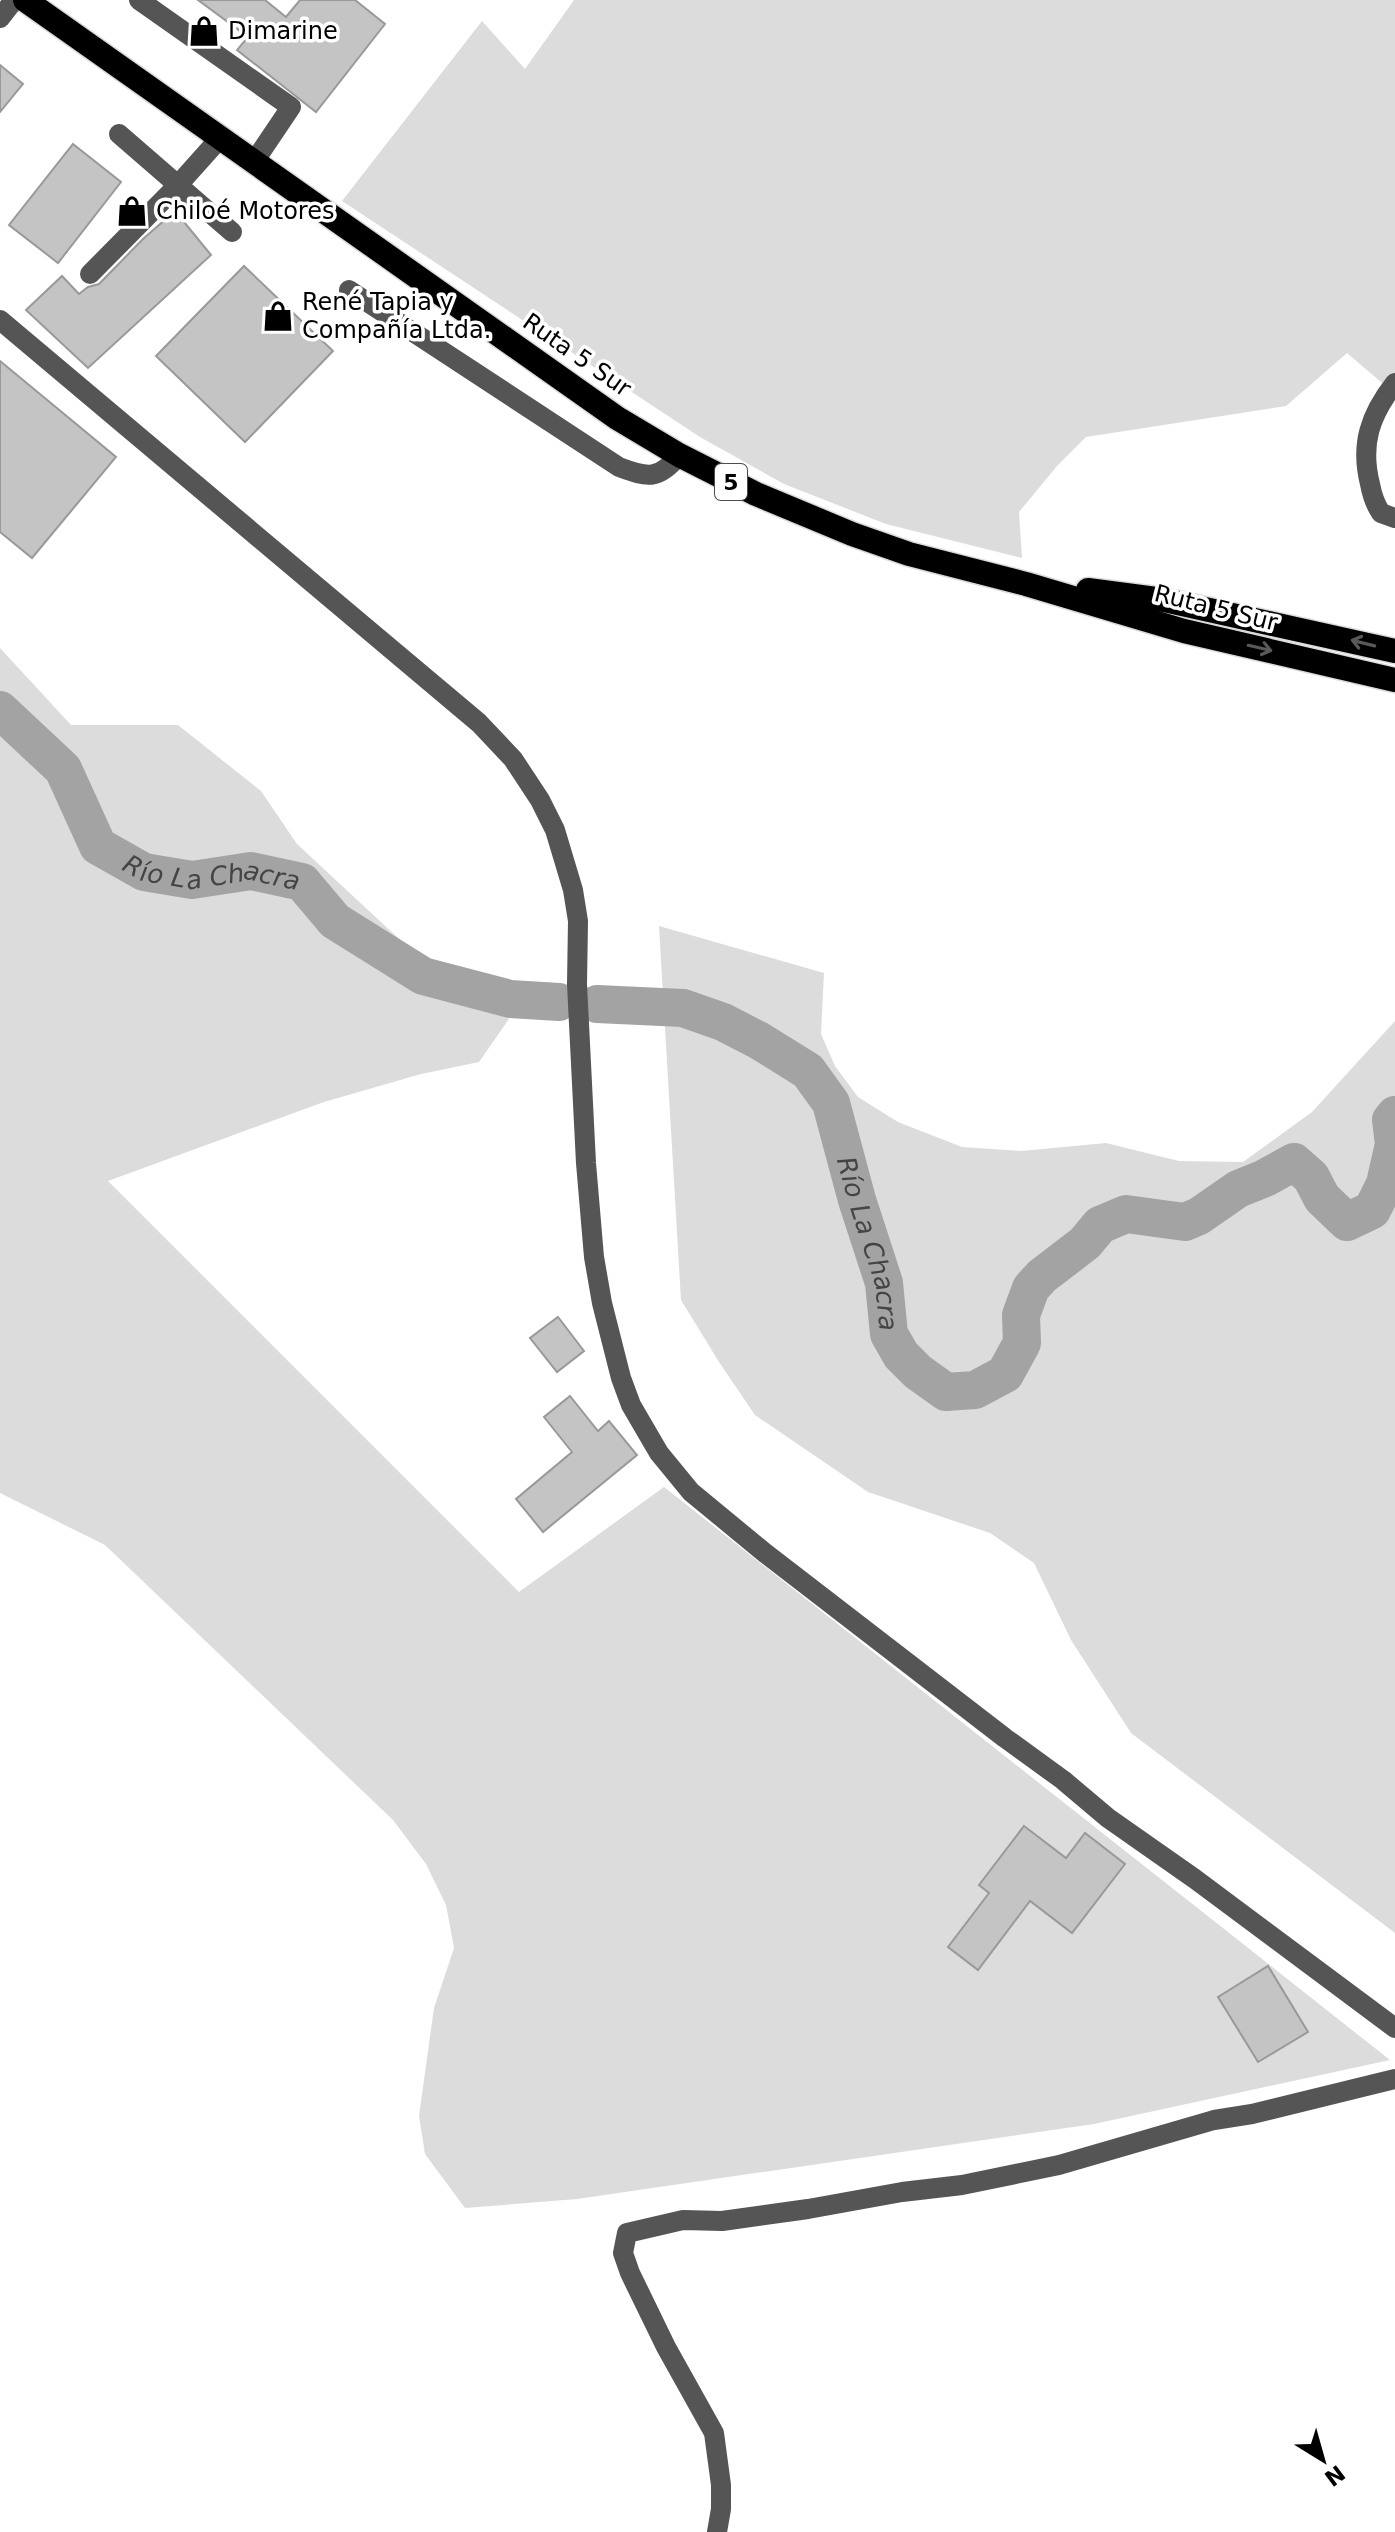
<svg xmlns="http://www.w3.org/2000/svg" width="1395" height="2532" viewBox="0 0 1395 2532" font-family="'DejaVu Sans',sans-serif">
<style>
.green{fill:#dcdcdc}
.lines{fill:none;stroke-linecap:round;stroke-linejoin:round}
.river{stroke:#a3a3a3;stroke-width:38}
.building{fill:#c4c4c4;stroke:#999;stroke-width:2}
.highway-casing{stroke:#dbdbdb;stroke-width:27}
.minor{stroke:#555;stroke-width:20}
.highway{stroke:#000;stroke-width:24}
.oneway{stroke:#595959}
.labels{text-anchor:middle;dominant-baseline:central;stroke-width:7;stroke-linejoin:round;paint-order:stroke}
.shield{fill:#fff;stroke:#4c4c4c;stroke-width:2}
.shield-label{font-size:22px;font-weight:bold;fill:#000}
.poi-label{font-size:24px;fill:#000;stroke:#fff;text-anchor:start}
.street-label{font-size:24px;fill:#000;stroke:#fff}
.water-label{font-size:26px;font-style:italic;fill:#444;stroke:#fff}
</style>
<rect width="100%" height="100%" fill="#fff"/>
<g class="green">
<polygon points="574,0 1395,0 1395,382 1388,388 1347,353 1286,406 1086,437 1057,466 1019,512 1022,558 886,524 784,484 700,437 342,201 482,21 525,69"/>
<polygon points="0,648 71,725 178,725 261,791 297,844 425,963 509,1019 479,1062 421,1074 324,1102 108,1181 519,1592 664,1487 1390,2060 1094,2124 577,2199 465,2208 425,2154 419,2116 434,2008 454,1948 446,1905 426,1864 393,1820 105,1545 0,1493"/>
<polygon points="659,926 824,973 821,1034 835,1066 858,1097 898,1122 962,1147 1021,1151 1106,1143 1179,1161 1243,1162 1312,1112 1395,1021 1395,1933 1131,1733 1071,1640 1034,1563 990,1533 868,1492 755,1415 719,1362 681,1300"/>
</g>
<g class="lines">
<g class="river">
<path id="s1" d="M0 710 63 769 98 846 144 872 192 880 251 871 302 882 335 921 423 976 510 999 559 1002"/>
<path id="s2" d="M597 1004 683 1008 723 1022 758 1040 808 1071 831 1103 857 1200 884 1283 889 1334 901 1355 918 1372 946 1392 975 1390 1005 1374 1022 1343 1021 1315 1031 1288 1042 1276 1085 1243 1100 1225 1126 1214 1185 1222 1199 1216 1238 1189 1265 1178 1294 1162 1311 1177 1322 1198 1347 1222 1372 1210 1385 1184 1394 1144 1391 1120 1395 1115"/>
</g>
</g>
<g class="building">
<polygon points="198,0 265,0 286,17 300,0 355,0 385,24 316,112 237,50 248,37"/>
<polygon points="0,65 23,84 0,112"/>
<polygon points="73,144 121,182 58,263 9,225"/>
<polygon points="175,211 211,255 88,368 26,310 62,276 79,294 88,287 99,284 143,239"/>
<polygon points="244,266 333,351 245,442 156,356"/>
<polygon points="0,361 116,457 32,558 0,532"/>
<polygon points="558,1317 584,1351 557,1372 530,1338"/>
<polygon points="570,1396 598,1431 609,1421 637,1455 543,1532 516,1499 572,1452 544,1417"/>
<polygon points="1024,1826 1066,1858 1085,1833 1125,1864 1072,1933 1030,1901 978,1970 948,1947 989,1893 979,1885"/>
<polygon points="1268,1966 1308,2032 1258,2062 1218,1997"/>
</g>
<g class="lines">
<defs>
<g id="highway">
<polyline points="25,0 617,418 679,455 756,494 852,534 909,554 1026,584 1184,631 1395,680"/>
<polyline points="1088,590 1164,600 1395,651"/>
</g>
</defs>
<use href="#highway" class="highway-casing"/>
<g class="minor">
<polyline points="139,0 291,107 254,162"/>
<polyline points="0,18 14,0"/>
<polyline points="119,134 232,232"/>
<polyline points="90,274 178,185 220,138"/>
<path d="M349 290 619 467C648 478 659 480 679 455"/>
<polyline points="0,320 479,723 513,759 540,800 555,830 573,890 578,921 577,984 586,1163 594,1257 602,1303 621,1378 631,1405 659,1453 691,1492 765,1553 1005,1738 1063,1780 1108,1818 1195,1879 1395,2028"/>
<path d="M1395 383C1370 415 1360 444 1370 484 1372 495 1375 504 1381 513L1395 518"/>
<polyline points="717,2532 721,2509 721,2485 714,2433 666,2347 630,2273 623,2253 627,2233 683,2220 722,2221 808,2209 902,2192 962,2185 1059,2165 1214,2120 1252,2114 1395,2079"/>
</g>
<use href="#highway" class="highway"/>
</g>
<defs><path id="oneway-shaft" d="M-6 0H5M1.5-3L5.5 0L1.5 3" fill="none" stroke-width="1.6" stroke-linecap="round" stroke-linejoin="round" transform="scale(2)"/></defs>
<g class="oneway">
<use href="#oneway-shaft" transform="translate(1363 643) rotate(-166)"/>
<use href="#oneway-shaft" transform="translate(1260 648) rotate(13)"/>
</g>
<defs>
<symbol id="shop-bare" viewBox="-9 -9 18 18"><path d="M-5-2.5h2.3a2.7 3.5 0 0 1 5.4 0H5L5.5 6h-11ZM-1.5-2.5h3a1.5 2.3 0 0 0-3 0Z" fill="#000" stroke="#fff" stroke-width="2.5" paint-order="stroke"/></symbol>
</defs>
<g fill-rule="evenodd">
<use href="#shop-bare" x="182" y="9" width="44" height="44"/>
<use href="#shop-bare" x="110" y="189" width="44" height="44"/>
<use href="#shop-bare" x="256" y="294" width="44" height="44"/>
</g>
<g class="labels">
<rect class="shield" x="715" y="464" width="32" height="36" rx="6"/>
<g class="shield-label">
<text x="731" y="482">5</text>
</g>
<g class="poi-label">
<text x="228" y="31">Dimarine</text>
<text x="156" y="211">Chiloé Motores</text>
<text x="302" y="302">René Tapia y<tspan x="302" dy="28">Compañía Ltda.</tspan></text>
</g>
<g class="street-label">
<text transform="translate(577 355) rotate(35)">Ruta 5 Sur</text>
<text transform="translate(1216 608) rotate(14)">Ruta 5 Sur</text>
</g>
<g class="water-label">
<text stroke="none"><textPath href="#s1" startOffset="292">Río La Chacra</textPath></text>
<text stroke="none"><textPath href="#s2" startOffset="412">Río La Chacra</textPath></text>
</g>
</g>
<g transform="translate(1323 2460) rotate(143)" stroke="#ffffff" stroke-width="6" paint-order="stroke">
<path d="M0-6L14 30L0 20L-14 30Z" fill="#000000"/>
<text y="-12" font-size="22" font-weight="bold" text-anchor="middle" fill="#000000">N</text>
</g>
</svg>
